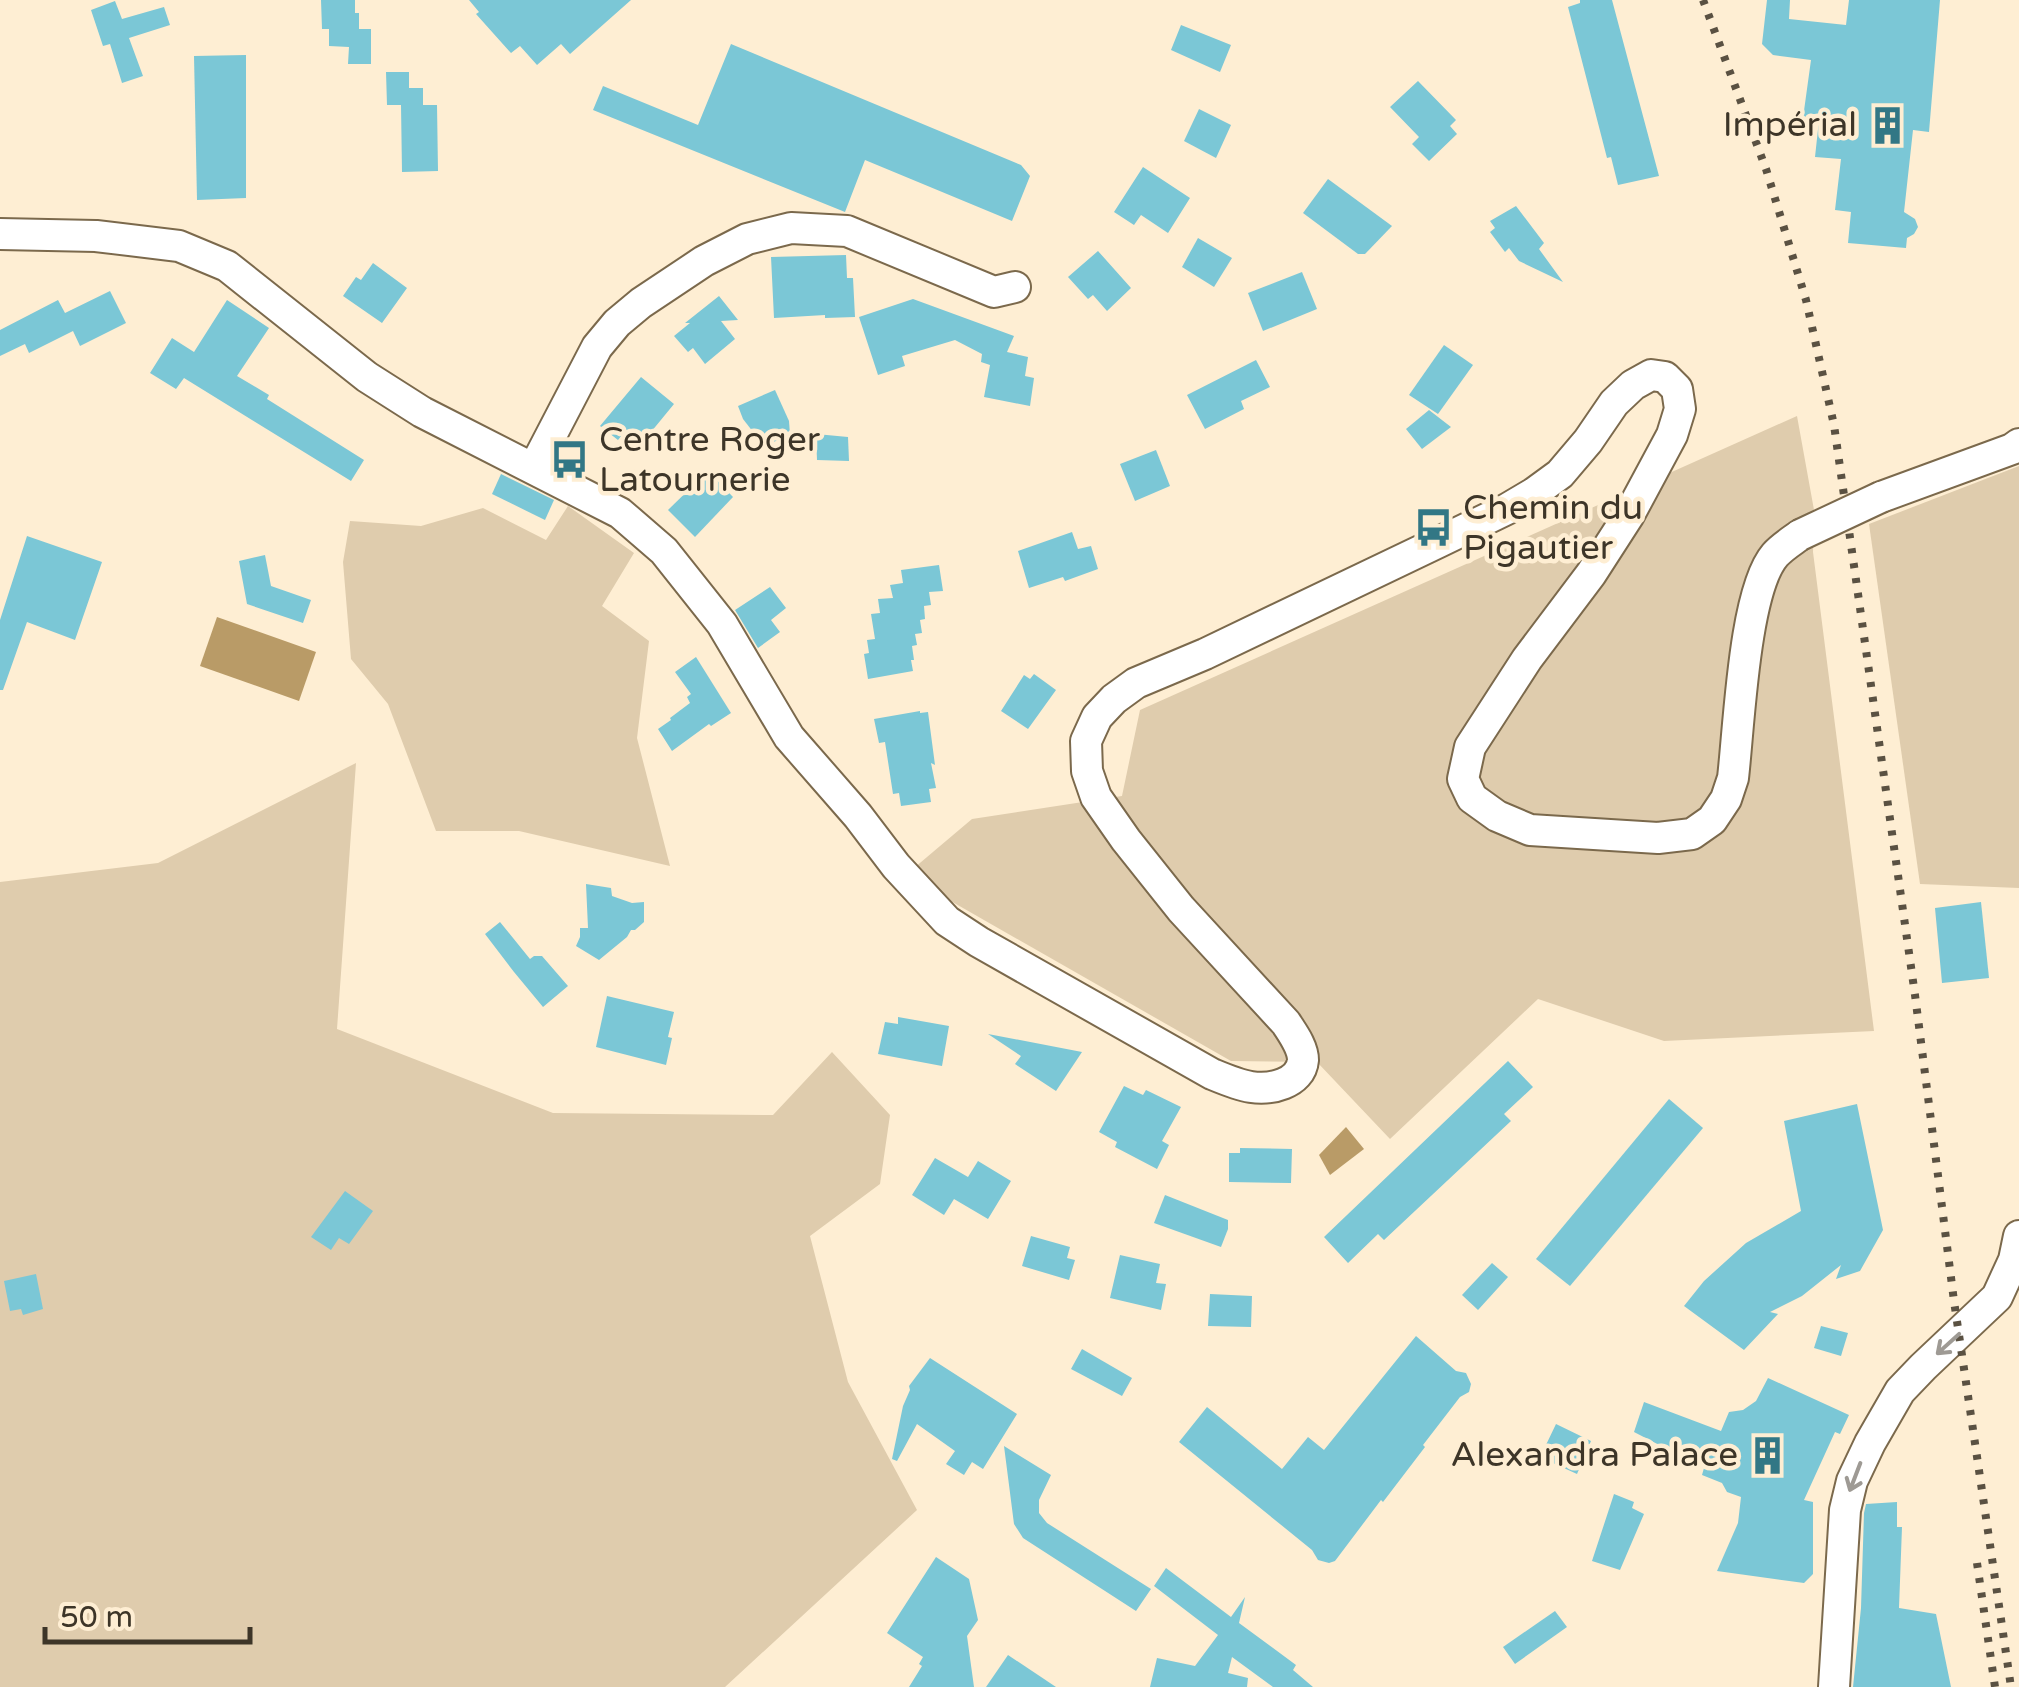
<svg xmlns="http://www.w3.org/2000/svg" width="2019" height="1687" viewBox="0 0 2019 1687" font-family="'Varela Round',sans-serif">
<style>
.green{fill:#dfccad}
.water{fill:#b99b67}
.building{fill:#7bc7d6}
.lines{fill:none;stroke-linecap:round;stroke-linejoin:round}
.minor-casing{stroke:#7b694c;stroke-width:34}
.minor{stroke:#fff;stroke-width:30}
.rail{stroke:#5a5142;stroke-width:8;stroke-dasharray:5 10;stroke-linecap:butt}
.minor-bridge-casing{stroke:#7b694c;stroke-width:34;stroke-linecap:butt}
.minor-bridge{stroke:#fff;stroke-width:30}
.oneway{stroke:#9e9a94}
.labels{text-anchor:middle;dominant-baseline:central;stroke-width:9;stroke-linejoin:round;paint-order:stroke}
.poi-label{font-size:35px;fill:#3d3528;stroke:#feeed3;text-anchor:end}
</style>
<rect width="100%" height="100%" fill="#feeed3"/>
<g class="green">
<polygon points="1797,416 1814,510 1813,552 1874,1031 1664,1041 1538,999 1390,1139 1317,1062 1231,1061 942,896 914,868 972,819 1122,796 1140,710"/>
<polygon points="2019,466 2019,888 1920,884 1869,524"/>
<polygon points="568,506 634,553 602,606 649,641 637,738 670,866 519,831 436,831 388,704 351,659 343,562 350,521 421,526 483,508 546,540"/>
<polygon points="356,763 337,1029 553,1113 773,1115 832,1052 890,1115 880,1184 810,1236 848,1382 917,1510 725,1687 0,1687 0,882 158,863"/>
</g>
<g class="water">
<polygon points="217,617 316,652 299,701 200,666"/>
<polygon points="1346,1127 1364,1149 1330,1175 1319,1155"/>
</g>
<g class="building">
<polygon points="321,0 355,0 355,13 359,13 359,29 371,29 371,64 348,64 349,47 329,46 329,29 322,29"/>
<polygon points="469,0 631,0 570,54 561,44 537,65 520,46 511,53 476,14 479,12"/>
<polygon points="1580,0 1612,0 1659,176 1618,185 1611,157 1607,158 1568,7 1580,3"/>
<polygon points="1767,0 1790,0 1789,19 1846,25 1849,0 1940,0 1929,132 1913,130 1904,212 1915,219 1918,227 1914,234 1907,238 1906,248 1848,243 1851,212 1835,210 1841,159 1815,157 1819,120 1803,118 1811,60 1773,55 1762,44"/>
<polygon points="115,1 122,19 164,7 170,25 129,38 143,76 122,83 110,44 103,46 91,10"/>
<polygon points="1181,25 1231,45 1220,72 1171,50"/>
<polygon points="731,44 1021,165 1030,176 1012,221 865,160 845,212 593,110 603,86 698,125"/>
<polygon points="246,55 246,198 197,200 194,56"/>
<polygon points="386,72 409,72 409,88 423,88 423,105 437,105 438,171 402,172 401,105 387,105"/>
<polygon points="1418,81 1456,120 1450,126 1457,134 1429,161 1412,144 1419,137 1390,107"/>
<polygon points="1199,109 1231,125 1216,158 1184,141"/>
<polygon points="1143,167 1190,198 1168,233 1141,215 1134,225 1114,212"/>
<polygon points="1328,179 1392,226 1365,254 1358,254 1303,213"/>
<polygon points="1516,206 1544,243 1539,249 1563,282 1519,261 1509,248 1505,252 1490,232 1495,228 1490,221"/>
<polygon points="1198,238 1232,258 1214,287 1182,267"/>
<polygon points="1098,251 1131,288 1107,311 1093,295 1088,299 1068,277"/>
<polygon points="846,255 847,278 853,278 855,317 825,318 825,315 774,318 771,257"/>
<polygon points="373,263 407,288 382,323 343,296 356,277 361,280"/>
<polygon points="1302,272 1317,309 1263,331 1248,293"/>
<polygon points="110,291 126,323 80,346 73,331 29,353 25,344 0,356 0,330 58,300 65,313"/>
<polygon points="719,296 738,320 721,321 735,339 705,364 693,348 688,352 674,336 690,323 685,323"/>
<polygon points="913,299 1014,336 1007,352 1028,357 1025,376 1034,378 1030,406 984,397 990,365 981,362 982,354 955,340 902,356 905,366 878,375 859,317"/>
<polygon points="227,300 269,328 237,376 269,395 267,399 364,460 351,481 184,378 176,389 150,373 172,338 194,352"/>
<polygon points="1444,345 1473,365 1438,414 1409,395"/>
<polygon points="1256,360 1270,387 1241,401 1244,409 1205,429 1187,395"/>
<polygon points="641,377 674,404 642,443 626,430 618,440 600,426"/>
<polygon points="775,390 789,421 790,435 764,446 743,419 738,406"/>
<polygon points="1429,410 1451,427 1422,449 1406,429"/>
<polygon points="816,434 848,437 849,461 817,460"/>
<polygon points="1156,450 1170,486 1135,501 1120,464"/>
<polygon points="708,471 733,497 695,537 668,510"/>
<polygon points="501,474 554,500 545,520 492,494"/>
<polygon points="1072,532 1078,549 1091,546 1098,569 1065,581 1063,577 1029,588 1018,551"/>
<polygon points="27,536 102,562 75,640 27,622 3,690 0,690 0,620"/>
<polygon points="265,555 271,586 311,600 303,623 247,604 239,561"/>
<polygon points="939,565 943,591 929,592 931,605 924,606 925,619 920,620 922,633 915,634 917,645 912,646 914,660 911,660 913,671 868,679 864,654 869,653 867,640 875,639 871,614 880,613 878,599 893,598 890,585 903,583 901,570"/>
<polygon points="770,587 786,608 771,620 780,632 758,648 735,610"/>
<polygon points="696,657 731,713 711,726 709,724 672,751 658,729 671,720 670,718 690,703 687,697 691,694 675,672"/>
<polygon points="1034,674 1056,690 1028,729 1001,711 1024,675 1030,679"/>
<polygon points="920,711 920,713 928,712 935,765 931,763 936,788 929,789 931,802 901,806 899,793 893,794 885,742 879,743 874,719"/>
<polygon points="586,884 611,888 612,896 632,903 644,902 644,922 635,930 631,930 627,937 599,960 576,946 580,937 580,928 588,928"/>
<polygon points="1981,902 1989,978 1942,983 1935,908"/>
<polygon points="500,922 530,959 534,956 542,956 568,986 543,1007 514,972 485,934"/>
<polygon points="607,996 674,1012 668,1037 672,1038 666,1065 596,1047"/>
<polygon points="898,1017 949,1026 942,1066 878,1054 885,1022 898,1024"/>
<polygon points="988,1034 1082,1052 1056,1091 1015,1064 1021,1056"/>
<polygon points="1508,1061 1533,1087 1504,1114 1511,1121 1384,1240 1378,1234 1348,1263 1324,1237"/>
<polygon points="1124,1086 1143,1095 1146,1090 1181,1107 1162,1141 1169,1145 1157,1169 1115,1147 1117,1142 1099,1132"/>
<polygon points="1669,1099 1703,1128 1570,1286 1536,1259"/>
<polygon points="1857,1104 1883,1230 1860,1271 1836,1279 1841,1265 1802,1296 1770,1312 1778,1314 1744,1350 1684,1306 1704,1281 1746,1243 1801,1211 1784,1121"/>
<polygon points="1240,1148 1292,1149 1291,1183 1229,1182 1229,1153 1240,1153"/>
<polygon points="935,1158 968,1177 978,1161 1011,1181 988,1219 954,1199 944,1215 912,1195"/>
<polygon points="345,1191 373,1211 349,1244 339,1238 331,1250 311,1237"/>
<polygon points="1165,1195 1228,1220 1228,1229 1221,1247 1154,1223"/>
<polygon points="1031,1236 1070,1247 1067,1258 1075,1260 1069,1280 1022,1266"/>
<polygon points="1120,1255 1160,1264 1156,1283 1166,1284 1161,1310 1110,1298"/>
<polygon points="1492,1263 1508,1277 1478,1310 1462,1295"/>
<polygon points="36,1274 43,1309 23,1315 21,1309 10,1311 4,1281"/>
<polygon points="1210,1294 1252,1296 1251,1327 1208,1326"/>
<polygon points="1821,1326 1848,1333 1841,1356 1814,1348"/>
<polygon points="1416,1336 1456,1371 1466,1373 1471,1384 1469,1392 1460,1397 1423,1445 1425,1447 1383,1502 1381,1500 1335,1561 1329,1563 1318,1560 1312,1550 1179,1442 1207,1407 1282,1469 1308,1437 1324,1450"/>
<polygon points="1082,1349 1132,1378 1122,1396 1071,1369"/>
<polygon points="930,1358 1017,1414 983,1469 972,1462 964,1475 946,1464 955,1451 917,1424 897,1461 892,1459 903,1406 910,1390 909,1386"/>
<polygon points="1768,1378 1849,1415 1840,1434 1835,1432 1804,1500 1813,1502 1813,1574 1804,1583 1717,1571 1738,1523 1741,1497 1727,1492 1722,1483 1702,1475 1704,1468 1634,1432 1644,1402 1721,1431 1729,1412 1743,1410 1756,1401"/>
<polygon points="1556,1424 1591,1441 1577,1474 1544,1459 1549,1449 1545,1447"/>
<polygon points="1004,1446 1051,1475 1039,1500 1039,1513 1047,1523 1151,1589 1136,1611 1023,1538 1014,1524"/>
<polygon points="1614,1494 1634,1502 1632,1508 1644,1514 1620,1570 1592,1561"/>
<polygon points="1897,1502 1897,1527 1902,1527 1899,1608 1936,1614 1951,1687 1853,1687 1861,1608 1864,1513 1866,1504"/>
<polygon points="936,1557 969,1579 978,1620 967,1636 974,1687 909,1687 922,1666 919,1664 923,1657 887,1633"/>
<polygon points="1166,1568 1231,1617 1245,1597 1239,1623 1296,1665 1293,1670 1313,1687 1273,1687 1232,1657 1228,1673 1248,1678 1247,1687 1150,1687 1157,1658 1195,1666 1218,1635 1154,1586"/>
<polygon points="1555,1611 1567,1627 1515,1664 1503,1647"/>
<polygon points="1008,1655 1056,1687 986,1687"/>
</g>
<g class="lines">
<defs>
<g id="minor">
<path d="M0 234 96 236 179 246 227 266 367 377 422 412 620 513 664 551 722 624 789 737 858 816 896 866 947 921 979 942 1212 1074C1224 1079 1238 1085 1251 1087 1270 1090 1301 1084 1303 1060 1303 1047 1293 1034 1286 1023L1181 909 1126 840 1096 797 1087 771 1086 741 1097 717 1114 699 1136 683 1205 654 1439 542 1507 509 1534 493 1560 474 1588 441 1614 403 1633 385 1651 375 1665 377 1677 389 1680 409 1672 435 1629 515 1591 574 1527 659 1470 747 1463 779 1472 798 1497 816 1530 830 1658 838 1692 834 1712 820 1726 799 1733 778C1739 727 1744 591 1775 555 1782 547 1792 541 1800 535"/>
<polyline points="534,468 597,347 617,323 641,303 704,261 747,239 791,228 847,231 994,292 1015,287"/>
<polyline points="1881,497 2012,449 2019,444"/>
<polyline points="1834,1687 1845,1510 1852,1481 1870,1443 1900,1391 1923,1367 1997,1297 2014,1260 2019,1236"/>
</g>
</defs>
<use href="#minor" class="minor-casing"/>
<use href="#minor" class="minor"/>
<g class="rail">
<polyline points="1703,0 1766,169 1806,300 1834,425 1915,995 1954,1301 2011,1687"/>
<polyline points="1977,1563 1995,1687"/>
</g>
<defs>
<polyline id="minor-bridge" points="1800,535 1881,497"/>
</defs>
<use href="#minor-bridge" class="minor-bridge-casing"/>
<use href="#minor-bridge" class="minor-bridge"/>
</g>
<defs><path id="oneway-shaft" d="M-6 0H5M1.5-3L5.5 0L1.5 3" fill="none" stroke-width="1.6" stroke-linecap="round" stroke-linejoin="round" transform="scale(2.5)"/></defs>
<g class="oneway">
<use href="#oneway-shaft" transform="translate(1948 1344) rotate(138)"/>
<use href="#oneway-shaft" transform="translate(1855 1477) rotate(111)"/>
</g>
<defs>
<symbol id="building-bare" viewBox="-9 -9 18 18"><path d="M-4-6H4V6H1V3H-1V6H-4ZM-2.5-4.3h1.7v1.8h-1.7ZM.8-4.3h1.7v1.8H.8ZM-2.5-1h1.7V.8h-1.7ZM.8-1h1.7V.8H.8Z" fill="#327785" stroke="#feeed3" stroke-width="2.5" paint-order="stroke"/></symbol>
<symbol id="bus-bare" viewBox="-9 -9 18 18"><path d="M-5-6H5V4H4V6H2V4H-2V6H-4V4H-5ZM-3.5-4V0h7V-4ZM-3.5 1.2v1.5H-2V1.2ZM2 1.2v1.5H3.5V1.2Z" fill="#327785" stroke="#feeed3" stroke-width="2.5" paint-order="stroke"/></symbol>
</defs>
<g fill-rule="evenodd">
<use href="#building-bare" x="1860" y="98" width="55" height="55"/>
<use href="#bus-bare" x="542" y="432" width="55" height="55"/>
<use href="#bus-bare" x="1406" y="500" width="55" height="55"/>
<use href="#building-bare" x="1740" y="1428" width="55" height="55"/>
</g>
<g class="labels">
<g class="poi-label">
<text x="1857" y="125">Impérial</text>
<text x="599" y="440" text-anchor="start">Centre Roger<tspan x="599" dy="40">Latournerie</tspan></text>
<text x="1463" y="508" text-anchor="start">Chemin du<tspan x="1463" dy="40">Pigautier</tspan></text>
<text x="1738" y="1455">Alexandra Palace</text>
</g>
</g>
<path d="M45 1627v15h205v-15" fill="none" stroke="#3d3528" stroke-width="5"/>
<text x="60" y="1627" font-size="30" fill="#3d3528" stroke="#feeed3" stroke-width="8" paint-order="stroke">50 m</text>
</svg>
